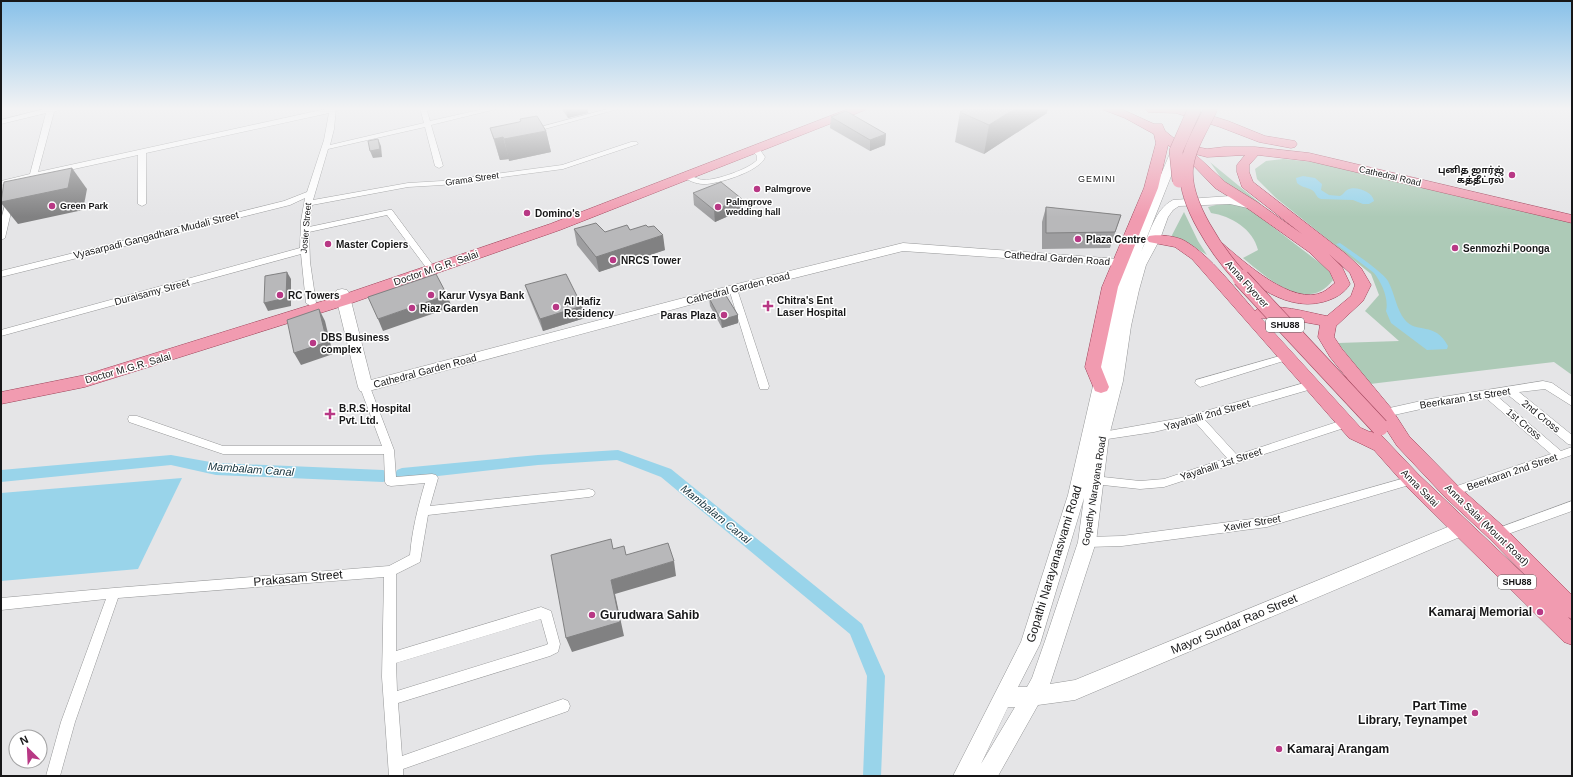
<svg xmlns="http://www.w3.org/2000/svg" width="1573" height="777" viewBox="0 0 1573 777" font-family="Arial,'Noto Sans Tamil',sans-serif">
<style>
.green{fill:#adcab7}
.water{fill:#99d4ea}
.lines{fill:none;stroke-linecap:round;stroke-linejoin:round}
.canal{fill:#99d4ea;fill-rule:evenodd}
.street-casing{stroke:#969798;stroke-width:1}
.secondary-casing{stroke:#969798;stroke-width:1}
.primary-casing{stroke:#9e4259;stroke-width:1}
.street{fill:#fff;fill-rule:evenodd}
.secondary{fill:#fff;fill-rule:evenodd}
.primary{fill:#f19bb0;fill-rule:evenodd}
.primary-bridge-far1-casing{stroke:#9e4259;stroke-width:14;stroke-linecap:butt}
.primary-bridge-casing{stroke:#9e4259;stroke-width:18;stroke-linecap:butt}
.primary-bridge-far1{stroke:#f19bb0;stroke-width:13}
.primary-bridge{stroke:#f19bb0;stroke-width:17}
.wall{fill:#9e9ea0}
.shaded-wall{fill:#818182}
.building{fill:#b8b8ba;stroke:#818182}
.poi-dot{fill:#b83885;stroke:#fff;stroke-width:1.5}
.labels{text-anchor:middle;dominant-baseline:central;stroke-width:3;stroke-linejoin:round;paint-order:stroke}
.far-poi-label{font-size:9px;font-weight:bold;fill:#171718;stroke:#fff;text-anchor:start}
.far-street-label{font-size:9px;fill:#171718;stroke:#fff}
.far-neighbourhood-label{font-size:9px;letter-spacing:1px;fill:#171718;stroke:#fff}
.shield{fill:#fff;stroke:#5d5d5d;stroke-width:1}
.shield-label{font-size:9px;font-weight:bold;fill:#171718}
.poi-label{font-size:10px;font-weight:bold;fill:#171718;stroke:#fff;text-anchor:start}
.street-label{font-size:10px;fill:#171718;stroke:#fff}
.water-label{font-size:11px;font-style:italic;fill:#16333d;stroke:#fff}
.near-street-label{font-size:12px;fill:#171718;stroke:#fff}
.near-poi-label{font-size:12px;font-weight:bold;fill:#171718;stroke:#fff;text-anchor:end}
</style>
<rect width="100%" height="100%" fill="#e5e5e7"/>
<g class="green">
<polygon points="1205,158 1261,204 1260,207 1228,188 1210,162"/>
<polygon points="1283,159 1323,163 1572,222 1572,375 1554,362 1370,384 1338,343 1399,341 1365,311 1379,295 1371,274 1276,198 1257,179 1255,169 1266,161"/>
<path d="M1228 202 1247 207 1329 270 1333 280C1307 315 1266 277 1243 258L1258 250C1253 229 1231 216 1211 213L1208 207Z"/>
<polygon points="1184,212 1198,241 1207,255 1189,244 1170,239"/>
</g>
<g class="water">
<path d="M1303 176 1315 178 1322 184 1321 190 1329 195 1340 196C1344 194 1344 192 1347 190 1355 185 1373 192 1374 201L1369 204H1363L1353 200 1321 199C1315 197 1317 193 1312 190 1306 187 1301 187 1297 183L1296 178Z"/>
<path d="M1340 243C1351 251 1382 271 1388 281 1395 294 1396 309 1405 320 1416 334 1435 321 1448 346L1447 349 1427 350 1391 323 1386 311C1389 299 1382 283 1374 273L1336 244Z"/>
<polygon points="182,478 138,569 1,581 1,493"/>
</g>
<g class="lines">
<g class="canal">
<polygon points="618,450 671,469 862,624 885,676 881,776 863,776 867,676 850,634 661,477 617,460 538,465 402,480 397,478 395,474 397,470 402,468 538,455"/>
<polygon points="171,455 216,463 383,470 388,472 390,476 388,480 383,482 216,475 171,465 1,482 1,470"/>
</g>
<defs>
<g id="street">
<polygon points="48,108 63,108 54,112 38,172 330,108 336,108 334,129 330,145 424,123 420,108 426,108 430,121 488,108 500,108 431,125 443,166 439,168 435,166 425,127 328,149 313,200 408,183 442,181 562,165 631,142 637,142 638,144 563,169 442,185 408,187 312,205 309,227 389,210 392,210 432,264 431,266 425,266 387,215 309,232 310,262 316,303 314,305 311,306 306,303 301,254 1,336 1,330 300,248 301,221 305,198 290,205 1,277 1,271 284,201 307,192 324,140 329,113 146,153 146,204 142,206 138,204 138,155 1,185 1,181 30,174 46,113 1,124 1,120"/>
<polygon points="611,108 622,108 537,131 533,129"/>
<path d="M752 147H758L765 157C761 171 716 185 703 184 696 184 687 180 682 176L686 174C692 175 698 180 704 180 717 180 749 169 757 160V156L751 149Z"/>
<polygon points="7,197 13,197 14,199 5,238 1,240 1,220"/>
<polygon points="733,286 737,289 769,386 768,389 760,389 759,386 729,289"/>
<polygon points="1287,354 1290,355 1292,357 1290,359 1200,387 1195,383 1196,380"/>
<polygon points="1311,381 1315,382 1316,385 1315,388 1205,420 1237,455 1346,419 1350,420 1351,423 1350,426 1164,487 1140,489 1094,484 1090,483 1088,480 1090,477 1094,476 1140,481 1164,479 1227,458 1195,422 1154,432 1101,440 1097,439 1096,436 1097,433 1181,418"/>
<polygon points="1543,381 1552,383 1572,397 1572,406 1545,389 1519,392 1572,435 1572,445 1568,444 1507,394 1497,396 1561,451 1572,447 1572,455 1452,496 1448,495 1446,492 1448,489 1551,454 1486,398 1430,407 1385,417 1381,416 1380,413 1381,410 1385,409 1430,399"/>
<path d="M365 383 369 384 370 387 394 450 396 477 432 474 436 475 438 478 430 506 589 489 593 490 595 493 593 496 589 497 428 515 420 562 396 574V651L541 607 551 611 560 644 558 652 550 656 398 703 402 756 563 699 568 701 570 706 568 711 403 769V776H389L382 677 384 577 118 598 75 722 60 776H46L61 722 106 599 1 610V598L114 588 389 566 410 555C412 530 418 507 425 483L391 486 387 485 385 482 384 454H223L129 422 128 419 129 416H137L223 446H382L360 387 361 384ZM541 619 548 644 546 645 397 691 396 663Z"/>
<polygon points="1412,476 1416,477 1418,480 1416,483 1267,527 1122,546 1087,547 1083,546 1081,542 1083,538 1087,537 1122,536 1267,517"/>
<polygon points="1572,501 1572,511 1497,538 1493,536 1491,533 1493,530"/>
</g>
<path id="secondary" d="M1176 148 1181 151 1141 252C1150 234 1154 210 1173 200L1230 196 1256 202 1258 205 1256 208 1252 209 1230 204 1179 206 1173 210 1168 217 1160 239 1146 265 1139 290 1131 326 1123 381 1109 436 1096 542 1050 684 1075 680 1455 524 1461 522 1467 524 1470 529 1467 534 1082 697 1075 700 1038 705 998 776H953L1021 642 1068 495 1104 338 1110 302 1122 266 903 251 734 293 365 392 360 391 358 387 335 293 337 290 342 289 347 290 349 293 371 380 733 285 903 243 1119 259 1124 261 1171 151ZM1084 498 1078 542 1045 641 1032 678 1027 687H1018L1040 644ZM1008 707H1015L981 764Z"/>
<g id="primary">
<polygon points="851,108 867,108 865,110 560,230 349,304 85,387 1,404 1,392 85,375 339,296 550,224"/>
<path d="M1102 108H1119L1154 124H1162L1165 131 1181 144 1207 149 1224 147H1255L1309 153 1572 215V223L1309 161 1258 155 1249 165V172L1253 182 1346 254 1361 268 1371 285 1363 301 1336 326 1334 337 1342 349 1391 408 1409 436 1459 487 1504 527 1572 595V619L1568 617 1572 621V645L1564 642 1405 485 1374 450 1349 438 1192 259 1175 247 1149 242 1147 239 1149 236C1158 234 1177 236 1185 241 1211 256 1235 289 1255 311L1257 309C1278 303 1305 312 1327 316L1351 296 1355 285 1350 273 1329 254 1342 267 1350 284C1344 294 1334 299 1323 302 1281 313 1242 275 1212 249L1210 246 1212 243 1217 242 1222 243C1243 261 1293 307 1323 292 1327 290 1331 286 1335 283L1330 272 1309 252 1247 208 1215 188 1192 164 1168 145 1158 188 1118 287 1101 367 1109 387 1107 391 1101 393 1095 391 1085 367 1102 287 1144 188 1156 143 1154 134 1125 118 1104 110ZM1195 154 1207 157 1245 155 1237 165V172L1242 187 1302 234 1257 202 1225 182ZM1261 318 1287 319 1320 325 1318 337 1330 357 1379 418 1397 446 1445 497 1490 539 1537 587 1419 475 1379 433 1373 431 1370 432 1361 428Z"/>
<polygon points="1148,108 1186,108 1228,121 1265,136 1295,141 1297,144 1295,147 1291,148 1259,142 1220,127 1176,113 1148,112 1146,110"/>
</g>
</defs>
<use href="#street" class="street-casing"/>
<use href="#secondary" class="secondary-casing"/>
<use href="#primary" class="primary-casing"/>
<use href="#street" class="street"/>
<use href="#secondary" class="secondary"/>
<use href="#primary" class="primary"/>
<defs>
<g id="primary-bridge-far1">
<path d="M1211 108C1203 126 1190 145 1187 165 1181 201 1219 254 1242 279"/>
<polyline points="1179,181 1176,151 1195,108"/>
</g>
<polyline id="primary-bridge" points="1241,278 1380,427"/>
</defs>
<use href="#primary-bridge-far1" class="primary-bridge-far1-casing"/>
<use href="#primary-bridge" class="primary-bridge-casing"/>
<use href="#primary-bridge-far1" class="primary-bridge-far1"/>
<use href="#primary-bridge" class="primary-bridge"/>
</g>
<g class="wall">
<polygon points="562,108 587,108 588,113 568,118 563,111"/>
<polygon points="960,112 1047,113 984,154 955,142"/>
<polygon points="831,117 886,134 885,145 870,151 830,128"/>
<polygon points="520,119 546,131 551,152 509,161 509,159 500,160 490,128 519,122 521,121"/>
<polygon points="693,193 742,210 715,222 694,205"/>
<polygon points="1046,207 1121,215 1110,248 1042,249 1042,222"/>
<polygon points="574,229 605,232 630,230 665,250 599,272 577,245"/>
<polygon points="525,285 582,306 585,318 543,331 529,297"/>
<polygon points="709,298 738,315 738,323 722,328 710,306"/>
</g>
<g class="shaded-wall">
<polygon points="565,108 587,108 588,113 568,118"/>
<polygon points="1016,108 1048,108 1047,113 984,154 989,125"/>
<polygon points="546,131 551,152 509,161 504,139"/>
<polygon points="886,134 885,145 870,151 870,140"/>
<polygon points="503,137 509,159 500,160 494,139"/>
<polygon points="378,139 381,146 382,157 373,158 370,151"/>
<polygon points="72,168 87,189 83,210 18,224 1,203 1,202"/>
<polygon points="742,199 742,210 715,222 714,210"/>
<polygon points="663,235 665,250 599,272 596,257"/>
<polygon points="287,272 291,279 291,306 268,311 264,303"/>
<polygon points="447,295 452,307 383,331 378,319"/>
<polygon points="582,306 585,318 543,331 540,319"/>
<polygon points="319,309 325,321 333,354 301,365 294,353"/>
<polygon points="738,315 738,323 722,328 721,320"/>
<polygon points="674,561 676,576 615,594 624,636 572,652 566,638 611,580"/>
</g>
<g class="building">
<polygon points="967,108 1016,108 989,125 960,112"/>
<polygon points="846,111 886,134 870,140 831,117"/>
<polygon points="537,116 546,131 504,139 503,137 494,139 490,128 519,122 521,121 520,119"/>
<polygon points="378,139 380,149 370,151 368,141"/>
<polygon points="72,168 68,188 1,202 4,182"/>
<polygon points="721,182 742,199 714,210 693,193"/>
<polygon points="1046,207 1121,215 1115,232 1046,233"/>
<polygon points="596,223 605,232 627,225 630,230 646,225 648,227 654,226 663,235 596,257 574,229"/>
<polygon points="287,272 286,298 264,303 265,276"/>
<polygon points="436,274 447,295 378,319 368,297"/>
<polygon points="566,274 582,306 540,319 525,285"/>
<polygon points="725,294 738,315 721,320 709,298"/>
<polygon points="319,309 327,342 294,353 287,320"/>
<polygon points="611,539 613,549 624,546 626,555 668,543 674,561 611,580 620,622 566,638 551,555"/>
</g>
<linearGradient id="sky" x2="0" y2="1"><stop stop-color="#88c1e9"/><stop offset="0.5" stop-color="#f3f3f4"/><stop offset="1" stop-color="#f3f3f4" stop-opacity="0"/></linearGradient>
<rect width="1573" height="217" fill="url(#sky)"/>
<g class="poi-dot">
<circle cx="1512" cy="175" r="4"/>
<circle cx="757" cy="189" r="4"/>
<circle cx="52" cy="206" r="4"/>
<circle cx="718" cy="207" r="4"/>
<circle cx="527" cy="213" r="4"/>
<circle cx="1078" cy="239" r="4"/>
<circle cx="328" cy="244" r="4"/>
<circle cx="1455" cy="248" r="4"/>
<circle cx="613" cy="260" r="4"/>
<circle cx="280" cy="295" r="4"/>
<circle cx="431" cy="295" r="4"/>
<path d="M766 300h4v4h4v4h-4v4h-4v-4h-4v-4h4z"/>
<circle cx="556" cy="307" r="4"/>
<circle cx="412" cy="308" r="4"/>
<circle cx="724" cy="315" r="4"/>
<circle cx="313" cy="343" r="4"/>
<path d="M328 408h4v4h4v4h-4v4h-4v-4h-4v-4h4z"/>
<circle cx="1540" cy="612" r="4"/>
<circle cx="592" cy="615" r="4"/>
<circle cx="1475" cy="713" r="4"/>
<circle cx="1279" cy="749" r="4"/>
</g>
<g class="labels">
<g class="far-poi-label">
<text x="1504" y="170" text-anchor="end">புனித ஜார்ஜ்<tspan x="1504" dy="10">கத்தீட்ரல்</tspan></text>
<text x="765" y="189">Palmgrove</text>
<text x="726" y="202">Palmgrove<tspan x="726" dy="10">wedding hall</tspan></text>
<text x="60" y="206">Green Park</text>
</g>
<g class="far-street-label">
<text transform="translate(1390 176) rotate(13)">Cathedral Road</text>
<text transform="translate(472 179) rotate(-8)">Grama Street</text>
<text transform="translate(306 228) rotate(-85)">Josier Street</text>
</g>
<g class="far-neighbourhood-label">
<text x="1097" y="179">GEMINI</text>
</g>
<g class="shield">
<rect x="1266" y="318" width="38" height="14" rx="3"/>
<rect x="1498" y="575" width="38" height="14" rx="3"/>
</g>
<g class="shield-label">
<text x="1285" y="325">SHU88</text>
<text x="1517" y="582">SHU88</text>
</g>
<g class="poi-label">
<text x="535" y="213">Domino's</text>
<text x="1086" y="239">Plaza Centre</text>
<text x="336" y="244">Master Copiers</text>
<text x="1463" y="248">Senmozhi Poonga</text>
<text x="621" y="260">NRCS Tower</text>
<text x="288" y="295">RC Towers</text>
<text x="439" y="295">Karur Vysya Bank</text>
<text x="777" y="300">Chitra's Ent<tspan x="777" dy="12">Laser Hospital</tspan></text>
<text x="564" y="301">Al Hafiz<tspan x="564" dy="12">Residency</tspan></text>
<text x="420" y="308">Riaz Garden</text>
<text x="716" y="315" text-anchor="end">Paras Plaza</text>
<text x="321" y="337">DBS Business<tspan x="321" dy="12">complex</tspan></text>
<text x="339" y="408">B.R.S. Hospital<tspan x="339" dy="12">Pvt. Ltd.</tspan></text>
</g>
<g class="street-label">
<text transform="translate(156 235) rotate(-14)">Vyasarpadi Gangadhara Mudali Street</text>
<text transform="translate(1057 258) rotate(4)">Cathedral Garden Road</text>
<text transform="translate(436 268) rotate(-19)">Doctor M.G.R. Salai</text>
<text transform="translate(1247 284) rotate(48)">Anna Flyover</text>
<text transform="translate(738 288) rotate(-14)">Cathedral Garden Road</text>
<text transform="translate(152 292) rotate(-15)">Duraisamy Street</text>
<text transform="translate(128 368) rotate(-16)">Doctor M.G.R. Salai</text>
<text transform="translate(425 371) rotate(-15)">Cathedral Garden Road</text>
<text transform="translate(1465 398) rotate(-9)">Beerkaran 1st Street</text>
<text transform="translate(1207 415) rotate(-16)">Yayahalli 2nd Street</text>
<text transform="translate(1541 416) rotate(39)">2nd Cross</text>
<text transform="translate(1524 424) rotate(40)">1st Cross</text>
<text transform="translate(1221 464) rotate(-18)">Yayahalli 1st Street</text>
<text transform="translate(1512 472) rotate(-19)">Beerkaran 2nd Street</text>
<text transform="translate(1420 488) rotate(45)">Anna Salai</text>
<text transform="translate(1094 491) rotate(-81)">Gopathy Narayana Road</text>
<text transform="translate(1252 523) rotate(-10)">Xavier Street</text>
<text transform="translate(1487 525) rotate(44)">Anna Salai (Mount Road)</text>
</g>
<g class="water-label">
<text transform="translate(251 469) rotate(4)">Mambalam Canal</text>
<text transform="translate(716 514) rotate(39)">Mambalam Canal</text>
</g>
<g class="near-street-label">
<text transform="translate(1054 564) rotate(-73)">Gopathi Narayanaswami Road</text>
<text transform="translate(298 578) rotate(-5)">Prakasam Street</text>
<text transform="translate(1234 624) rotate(-23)">Mayor Sundar Rao Street</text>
</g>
<g class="near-poi-label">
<text x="1532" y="612">Kamaraj Memorial</text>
<text x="600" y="615" text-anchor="start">Gurudwara Sahib</text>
<text x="1467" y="706">Part Time<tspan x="1467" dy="14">Library, Teynampet</tspan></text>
<text x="1287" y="749" text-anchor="start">Kamaraj Arangam</text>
</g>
</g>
<rect width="1573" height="777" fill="none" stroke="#171718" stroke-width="4"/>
<g transform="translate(28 749) rotate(336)"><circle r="19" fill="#ffffff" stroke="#a2a2a3"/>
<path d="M0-3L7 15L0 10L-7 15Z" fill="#b83885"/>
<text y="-6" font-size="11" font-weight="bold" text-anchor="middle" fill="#171718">N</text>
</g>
</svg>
